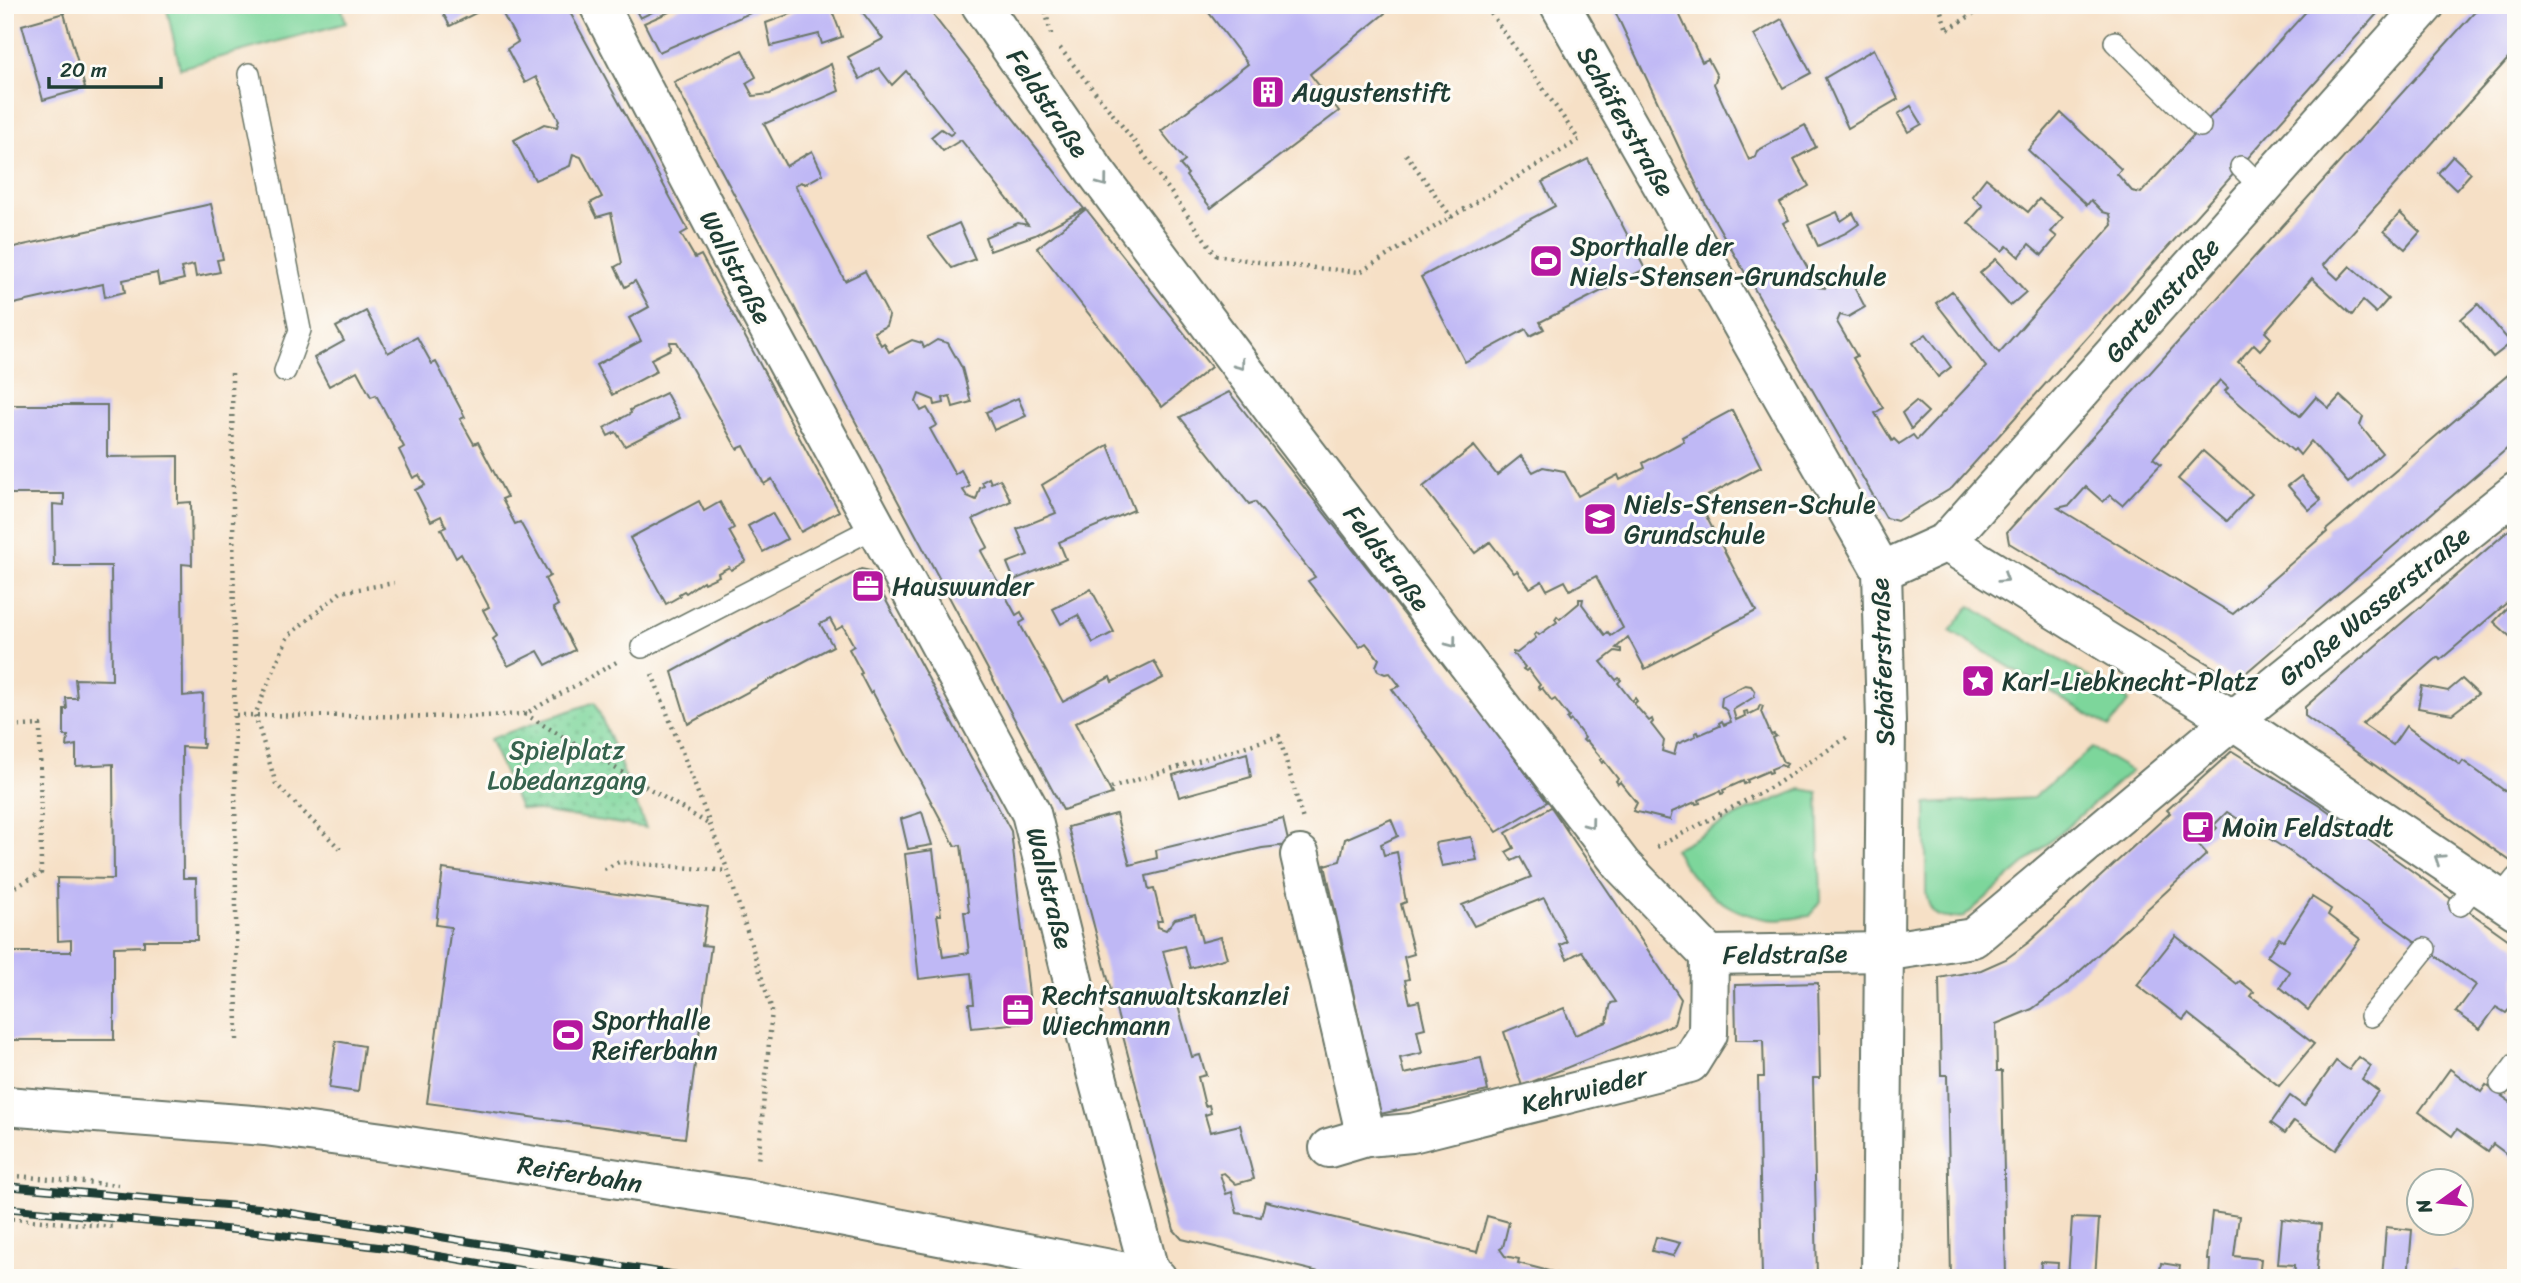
<svg xmlns="http://www.w3.org/2000/svg" width="2521" height="1283" viewBox="0 0 2521 1283" font-family="Sriracha,sans-serif">
<style>
.grass{fill:#7dd69b;stroke:#4e8a68;stroke-width:2}
.park{fill:url(#park-dots);stroke:#4e8a68;stroke-width:2}
.building{fill:#bfb8f5}
.lines{fill:none;stroke-linecap:round;stroke-linejoin:round}
.lane-casing{stroke:#6a7667;stroke-width:24}
.street-casing{stroke:#6a7667;stroke-width:42}
.path{stroke:#6a7667;stroke-width:4.5;stroke-dasharray:2 5;stroke-linecap:butt}
.lane{stroke:#fff;stroke-width:21}
.street{stroke:#fff;stroke-width:38}
.rail-casing{stroke:#1f3d34;stroke-width:8}
.rail{stroke:#fdfcf7;stroke-width:5;stroke-dasharray:16;stroke-linecap:butt}
.oneway{stroke:#8f9e9a}
.labels{text-anchor:middle;dominant-baseline:central;stroke-width:6;stroke-linejoin:round;paint-order:stroke}
.poi-label{font-size:26px;fill:#1f3d34;stroke:#fdfcf7;text-anchor:start}
.street-label{font-size:26px;fill:#1f3d34;stroke:#fdfcf7}
.park-label{font-size:26px;fill:#36634e;stroke:#fdfcf7}
</style>
<defs>
<pattern id="park-dots" width="8" height="8" patternUnits="userSpaceOnUse" patternTransform="scale(1.75)"><rect width="8" height="8" fill="#7dd69b"/><path d="M2 2h.1M6 6h.1" fill="none" stroke="#66af7f" stroke-width="1.8" stroke-linecap="round"/></pattern>
</defs>
<rect width="100%" height="100%" fill="#fdfcf7"/>
<filter id="ink" filterUnits="userSpaceOnUse"><feTurbulence type="fractalNoise" baseFrequency=".0143" numOctaves="2"/><feDisplacementMap in="SourceGraphic" scale="14" xChannelSelector="R" yChannelSelector="G"/><feConvolveMatrix kernelMatrix="1 2 1 2 8 2 1 2 1" color-interpolation-filters="sRGB"/></filter>
<filter id="wash" filterUnits="userSpaceOnUse"><feTurbulence type="fractalNoise" baseFrequency=".00686" numOctaves="4" result="noise"/><feDisplacementMap in="SourceGraphic" scale="28" xChannelSelector="R" yChannelSelector="G"/><feGaussianBlur stdDeviation="1.57" result="paint"/><feColorMatrix in="noise" values="0 0 0 0 0 0 0 0 0 0 0 0 0 0 0 0 0 1.4 0 .05"/><feComposite in="paint" operator="in"/></filter>
<g filter="url(#wash)">
<rect width="100%" height="100%" fill="#f6e0c6"/>
<g class="grass">
<polygon points="166,5 341,5 346,23 180,68"/>
<polygon points="1970,606 2129,701 2109,727 1950,631"/>
<path d="M2092 748 2131 771 1964 917C1941 921 1929 917 1926 892V804L2033 798Z"/>
<path d="M1801 789 1818 792 1821 901 1810 916C1797 917 1780 922 1767 919 1726 913 1693 885 1674 849L1738 815Z"/>
</g>
<polygon class="park" points="595,702 646,828 520,808 489,739"/>
<g id="blocks">
<g class="building">
<polygon points="441,5 484,5 484,9 450,26 439,6"/>
<polygon points="498,5 566,5 688,230 681,234 695,258 701,255 839,511 801,532 772,479 764,484 744,446 737,449 677,342 670,342 671,349 651,359 657,371 612,395 596,365 641,341 629,318 649,307 635,281 625,287 615,267 622,263 611,213 597,217 590,203 602,197 581,157 573,154 570,166 535,180 514,140 544,124 557,127 559,120 536,77 525,83 507,49 518,42"/>
<polygon points="633,5 667,5 640,18"/>
<polygon points="685,5 761,5 762,8 659,52 644,23"/>
<polygon points="815,5 830,5 842,37 822,44 819,34 771,46 766,23"/>
<polygon points="857,5 925,5 1084,209 1035,235 990,251 985,237 1018,223 1028,225 961,140 943,151 931,137 941,129 950,135 954,132 906,71 892,85 879,68 860,79 848,57 883,39"/>
<polygon points="1086,5 1114,5 1114,6 1090,14"/>
<polygon points="1203,5 1395,5 1310,74 1339,111 1211,208 1186,176 1188,174 1180,165 1185,161 1161,131 1248,64"/>
<polygon points="1612,5 1675,5 1702,62 1708,59 1717,76 1714,84 1749,160 1755,157 1757,151 1805,125 1816,147 1794,159 1809,186 1780,203 1789,220 1783,223 1818,287 1825,288 1827,279 1845,269 1865,307 1848,317 1840,315 1837,322 1857,356 1853,358 1883,408 1875,413 1892,441 1894,439 1899,444 1913,435 1917,440 1986,367 1936,303 1952,291 1999,353 2112,225 2110,214 2103,212 2091,200 2087,205 2028,150 2061,113 2121,169 2117,174 2132,191 2141,193 2312,5 2385,5 1952,488 1897,521 1886,518 1706,205"/>
<polygon points="2481,5 2516,5 2516,50 2323,265 2338,279 2350,266 2388,299 2376,313 2363,301 2352,315 2312,278 2265,332 2271,338 2260,350 2254,344 2238,362 2300,416 2316,397 2329,408 2340,396 2363,417 2360,425 2382,453 2348,483 2311,441 2300,455 2295,449 2293,451 2225,391 2228,388 2220,380 2153,458 2161,464 2122,505 2110,495 2103,502 2086,487 2070,505 2058,508 2233,614 2327,532 2326,530 2516,368 2516,441 2241,677 2230,677 2009,543 2007,532"/>
<polygon points="64,13 85,88 43,100 22,25"/>
<polygon points="1782,19 1811,73 1783,88 1754,35"/>
<polygon points="1874,49 1898,99 1848,128 1825,78"/>
<polygon points="742,50 756,77 746,83 753,96 770,94 831,64 839,91 764,124 786,166 812,151 823,174 805,184 801,182 795,185 845,281 865,271 889,316 886,326 874,332 881,345 884,343 889,352 912,340 922,343 924,348 937,340 948,343 962,368 971,402 953,407 950,396 943,398 944,403 935,405 934,400 919,394 916,402 921,411 927,408 937,425 930,429 955,474 961,470 970,486 963,490 967,496 976,500 980,488 984,486 982,482 989,478 991,483 1000,479 1011,501 973,519 988,547 981,551 1016,615 1021,612 1025,620 1020,623 1021,626 1063,702 1110,677 1112,682 1154,661 1163,678 1075,723 1112,794 1063,810 674,82"/>
<polygon points="1911,106 1922,124 1908,132 1898,114"/>
<polygon points="2453,156 2471,173 2456,190 2438,173"/>
<polygon points="1588,159 1645,269 1540,322 1544,329 1530,336 1526,329 1465,362 1421,277 1555,206 1542,182"/>
<polygon points="1986,178 2028,212 2039,199 2063,218 2051,232 2057,237 2042,255 2029,244 2019,257 2007,246 2002,251 1968,223 1983,206 1972,196"/>
<polygon points="211,204 223,259 217,260 220,272 196,277 194,265 181,268 184,279 159,285 157,273 123,280 125,292 105,297 103,284 5,306 5,249"/>
<polygon points="1086,209 1211,367 1162,407 1037,248"/>
<polygon points="1837,212 1841,221 1853,213 1859,224 1846,233 1818,246 1808,225"/>
<polygon points="2400,213 2420,232 2405,249 2384,231"/>
<polygon points="959,223 975,259 952,268 928,237"/>
<polygon points="1996,259 2026,292 2010,306 1980,273"/>
<polygon points="2478,304 2511,343 2493,357 2461,319"/>
<polygon points="366,311 388,353 417,337 432,364 436,362 465,417 460,419 474,444 478,442 507,497 502,499 515,524 520,522 550,576 545,579 558,605 553,608 575,650 546,665 538,651 508,666 493,639 497,636 483,610 489,607 461,554 456,558 441,529 446,527 441,516 431,521 415,490 425,485 419,475 413,478 399,450 404,447 376,395 371,397 357,371 329,386 314,358 344,341 336,327"/>
<polygon points="1926,334 1951,367 1938,377 1913,343"/>
<polygon points="1229,392 1480,711 1547,802 1497,832 1392,689 1400,686 1390,673 1385,674 1378,671 1376,666 1379,659 1366,643 1360,647 1308,581 1315,577 1255,502 1249,504 1180,417"/>
<polygon points="666,393 680,418 625,446 616,432 608,436 604,428 631,413 630,410"/>
<polygon points="1018,398 1026,416 994,430 986,412"/>
<polygon points="1916,401 1928,412 1911,429 1902,413"/>
<polygon points="5,405 107,405 107,457 178,456 178,503 191,502 192,565 182,564 183,696 203,694 202,744 204,744 203,748 182,747 183,878 196,878 197,940 144,940 144,946 114,947 114,1040 5,1040 5,952 71,952 71,940 58,941 57,878 114,879 113,764 76,766 76,745 67,747 68,736 64,736 64,709 67,709 66,698 77,698 75,679 112,680 111,566 54,566 53,504 64,505 64,494 5,494"/>
<polygon points="1732,410 1761,467 1698,501 1756,611 1645,669 1628,637 1616,648 1621,649 1621,652 1615,651 1601,662 1616,680 1619,678 1621,680 1618,683 1632,701 1635,698 1637,701 1634,704 1649,721 1652,719 1653,722 1651,724 1664,741 1662,751 1674,755 1677,744 1696,736 1695,733 1698,732 1699,735 1720,726 1719,723 1722,721 1724,725 1731,722 1727,711 1721,706 1722,697 1745,685 1751,686 1755,692 1754,697 1733,710 1736,720 1745,716 1744,712 1747,711 1748,715 1758,710 1760,705 1763,706 1761,712 1771,735 1774,734 1776,736 1772,738 1783,762 1787,764 1785,767 1781,765 1771,769 1772,772 1769,773 1768,771 1747,780 1748,782 1744,784 1743,781 1723,790 1724,793 1721,794 1720,791 1699,800 1700,803 1696,804 1695,802 1672,812 1670,820 1633,811 1637,803 1620,782 1618,784 1616,781 1618,779 1604,761 1602,763 1600,760 1602,759 1587,741 1585,742 1583,740 1585,738 1571,720 1569,722 1567,719 1569,717 1555,699 1552,701 1542,688 1540,690 1538,687 1540,685 1528,669 1526,671 1523,669 1525,667 1516,656 1513,655 1513,652 1517,653 1536,638 1534,635 1537,633 1539,635 1557,622 1555,619 1557,616 1560,619 1579,603 1579,599 1583,599 1582,604 1605,635 1608,632 1611,636 1623,628 1596,576 1570,590 1565,581 1547,590 1542,581 1530,588 1517,571 1514,573 1490,542 1475,553 1423,487 1474,446 1497,475 1521,456 1533,472 1543,467 1564,471 1578,496 1618,475 1620,480 1645,468 1643,463 1684,441 1682,437"/>
<polygon points="1108,445 1134,510 1059,542 1066,559 1014,580 1007,563 1028,555 1017,529 1056,513 1042,485"/>
<polygon points="2203,451 2252,494 2227,521 2178,479"/>
<polygon points="2301,476 2321,500 2309,510 2288,486"/>
<polygon points="699,501 704,511 720,502 734,528 729,531 746,561 731,570 729,567 718,573 719,576 704,583 703,581 686,593 684,591 679,594 680,596 666,604 630,538"/>
<polygon points="772,513 787,539 763,552 748,526"/>
<polygon points="2516,524 2516,595 2440,660 2438,657 2362,724 2393,745 2406,726 2460,765 2463,761 2516,799 2516,865 2305,716 2305,707"/>
<polygon points="861,569 870,571 1011,831 1032,1022 972,1028 969,1004 974,1004 971,973 919,979 905,854 933,850 941,915 937,915 943,957 969,953 964,912 969,912 961,845 955,846 872,691 870,693 860,674 862,673 849,649 854,646 843,626 836,630 830,619 820,624 833,646 688,724 672,672"/>
<polygon points="1091,589 1114,632 1093,643 1078,615 1061,624 1053,609"/>
<polygon points="2511,604 2516,608 2516,642 2494,622"/>
<polygon points="2462,679 2478,694 2452,714 2418,708 2422,686 2448,691"/>
<polygon points="2232,751 2318,804 2516,945 2516,1008 2512,1006 2506,1013 2496,1007 2480,1029 2456,1012 2476,985 2289,851 2227,812 2214,825 2217,828 2199,845 2207,854 2065,985 2032,1009 1996,1024 1997,1071 2002,1071 2006,1278 1951,1278 1947,1075 1941,1075 1939,978 1981,970 2006,959 2029,942 2170,813 2167,810"/>
<polygon points="1247,753 1251,777 1179,797 1173,775"/>
<polygon points="1551,807 1681,999 1674,1024 1522,1086 1504,1032 1564,1008 1575,1035 1607,1022 1611,1003 1616,1002 1582,951 1567,959 1560,945 1567,942 1544,898 1474,926 1462,905 1531,877 1520,857 1512,861 1506,852 1514,848 1506,833"/>
<polygon points="922,812 932,845 908,849 901,819"/>
<polygon points="1116,814 1130,865 1157,858 1156,850 1283,819 1289,845 1262,848 1146,876 1149,890 1154,889 1162,921 1157,921 1158,927 1166,930 1175,919 1195,914 1202,942 1221,937 1227,958 1190,968 1184,946 1163,951 1192,1057 1200,1055 1206,1075 1198,1077 1205,1106 1209,1105 1211,1113 1205,1115 1210,1132 1240,1125 1254,1179 1236,1184 1224,1173 1220,1174 1226,1194 1232,1192 1237,1213 1261,1217 1265,1201 1477,1252 1487,1216 1509,1222 1503,1247 1500,1249 1505,1256 1519,1259 1518,1263 1576,1278 1344,1278 1182,1239 1174,1230 1068,827"/>
<polygon points="1391,819 1398,836 1381,844 1384,855 1397,852 1406,902 1401,904 1414,954 1404,957 1409,979 1405,980 1410,1003 1419,1001 1425,1028 1417,1030 1422,1053 1400,1058 1404,1074 1481,1058 1488,1091 1380,1114 1325,865 1340,861 1345,839"/>
<polygon points="1471,837 1477,860 1442,866 1435,843"/>
<polygon points="443,869 708,907 702,945 711,946 685,1138 427,1103 451,927 436,925"/>
<polygon points="2312,897 2331,909 2328,915 2360,939 2308,1010 2280,987 2290,972 2267,956 2279,938 2284,941"/>
<polygon points="2176,936 2237,984 2240,981 2254,992 2251,996 2314,1044 2279,1086 2188,1014 2183,1020 2137,985"/>
<polygon points="1818,983 1820,1078 1813,1078 1817,1278 1762,1278 1758,1077 1764,1077 1763,1040 1736,1040 1735,985"/>
<polygon points="336,1041 364,1046 358,1092 329,1088"/>
<polygon points="2359,1057 2371,1066 2362,1079 2378,1091 2336,1150 2294,1121 2285,1133 2271,1123 2290,1096 2304,1106 2336,1061 2349,1070"/>
<polygon points="2450,1069 2481,1092 2486,1085 2516,1106 2516,1161 2493,1144 2488,1151 2457,1129 2452,1136 2419,1112"/>
<polygon points="2212,1212 2239,1216 2234,1256 2261,1259 2259,1278 2233,1275 2232,1278 2209,1278 2210,1260 2207,1260"/>
<polygon points="2072,1218 2099,1219 2095,1278 2068,1278"/>
<polygon points="2282,1219 2321,1224 2316,1278 2294,1278 2295,1265 2278,1264"/>
<polygon points="2386,1227 2412,1230 2408,1278 2382,1278"/>
<polygon points="1656,1237 1680,1243 1673,1256 1652,1251"/>
<polygon points="2041,1262 2058,1263 2057,1278 2040,1278"/>
<polygon points="2161,1263 2180,1266 2178,1278 2159,1278"/>
<polygon points="2452,1271 2472,1277 2472,1278 2451,1278"/>
</g>
</g>
</g>
<g filter="url(#ink)">
<use href="#blocks" fill-opacity="0" stroke="#6a7667" stroke-width="2"/>
<g class="lines">
<defs>
<g id="lane">
<polyline points="2115,42 2200,126"/>
<polyline points="249,74 300,330 285,371"/>
<polyline points="2241,167 2262,188"/>
<polyline points="642,647 875,527"/>
<polyline points="2499,899 2516,878"/>
<polyline points="2460,905 2477,884"/>
<polyline points="2371,1016 2425,949"/>
<polyline points="2501,1084 2516,1064"/>
</g>
<g id="street">
<polyline points="599,5 756,305 1031,813 1093,1061 1151,1278"/>
<polyline points="981,5 1095,171 1275,412 1622,865 1709,955 1883,952 1973,938 2233,720 2516,492"/>
<polyline points="1560,5 1882,571 1886,722 1881,1278"/>
<polyline points="1946,542 2233,720 2516,910"/>
<polyline points="1882,571 1946,542 2425,5"/>
<polyline points="1300,855 1366,1137"/>
<polyline points="5,1106 265,1126 383,1142 752,1200 1157,1278"/>
<polyline points="1329,1148 1366,1137 1412,1133 1690,1063 1708,1034 1709,955"/>
</g>
</defs>
<use href="#lane" class="lane-casing"/>
<use href="#street" class="street-casing"/>
<g class="path">
<polyline points="1044,5 1052,38"/>
<polyline points="1939,5 1947,30 1988,5"/>
<polyline points="1060,48 1134,141 1216,255 1271,264 1360,272 1579,140 1485,5"/>
<polyline points="1406,154 1452,218"/>
<polyline points="232,373 237,1044"/>
<polyline points="652,674 728,871 772,1010 758,1162"/>
<polyline points="525,714 710,825"/>
<polyline points="236,715 465,717 525,714 620,660"/>
<polyline points="5,719 13,727 5,734"/>
<polyline points="5,727 40,725 41,873 5,893"/>
<polyline points="1111,788 1279,736 1303,820"/>
<polyline points="1657,847 1775,785 1849,736"/>
<polyline points="340,849 276,784 255,715 288,636 341,592 394,583"/>
<polyline points="604,869 619,862 728,871"/>
<polyline points="5,1175 118,1185"/>
<polyline points="5,1218 115,1227"/>
</g>
<use href="#lane" class="lane"/>
<use href="#street" class="street"/>
<defs>
<g id="rail">
<polyline points="5,1186 260,1208 696,1278"/>
<polyline points="5,1208 256,1232 403,1250 567,1278"/>
</g>
</defs>
<use href="#rail" class="rail-casing"/>
<use href="#rail" class="rail"/>
</g>
<defs><path id="oneway-chevron" d="M-2-3.5L2.5 0L-2 3.5" fill="none" stroke-width="1.6" stroke-linecap="round" stroke-linejoin="round" transform="scale(1.75)"/></defs>
<g class="oneway">
<use href="#oneway-chevron" transform="translate(1103 182) rotate(53)"/>
<use href="#oneway-chevron" transform="translate(1240 365) rotate(53)"/>
<use href="#oneway-chevron" transform="translate(2004 578) rotate(32)"/>
<use href="#oneway-chevron" transform="translate(1452 643) rotate(53)"/>
<use href="#oneway-chevron" transform="translate(1590 824) rotate(53)"/>
<use href="#oneway-chevron" transform="translate(2439 859) rotate(-146)"/>
</g>
</g>
<defs>
<symbol id="building-square" viewBox="-11 -11 22 22"><rect x="-9" y="-9" width="18" height="18" rx="4" fill="#b5179e" stroke="#fdfcf7"/><path d="M-4-6H4V6H1V3H-1V6H-4ZM-2.5-4.3h1.7v1.8h-1.7ZM.8-4.3h1.7v1.8H.8ZM-2.5-1h1.7V.8h-1.7ZM.8-1h1.7V.8H.8Z" fill="#fff"/></symbol>
<symbol id="stadium-square" viewBox="-11 -11 22 22"><rect x="-9" y="-9" width="18" height="18" rx="4" fill="#b5179e" stroke="#fdfcf7"/><path d="M0-5a6.5 5 0 1 0 0 10a6.5 5 0 1 0 0-10ZM-3.5-1.8h7v3.6h-7Z" fill="#fff"/></symbol>
<symbol id="school-square" viewBox="-11 -11 22 22"><rect x="-9" y="-9" width="18" height="18" rx="4" fill="#b5179e" stroke="#fdfcf7"/><path d="M0-5L7-2L0 1L-7-2ZM-4 1L0 2.5L4 1V4Q0 6-4 4Z" fill="#fff"/></symbol>
<symbol id="office-square" viewBox="-11 -11 22 22"><rect x="-9" y="-9" width="18" height="18" rx="4" fill="#b5179e" stroke="#fdfcf7"/><path d="M-6-3h4V-5.5h4V-3h4V5H-6ZM-1-4.5V-3h2v-1.5ZM-6 0V1H6V0Z" fill="#fff"/></symbol>
<symbol id="sight-square" viewBox="-11 -11 22 22"><rect x="-9" y="-9" width="18" height="18" rx="4" fill="#b5179e" stroke="#fdfcf7"/><path d="M0-6L1.8-2.2L6-1.7L2.9 1.2L3.7 5.4L0 3.3L-3.7 5.4L-2.9 1.2L-6-1.7L-1.8-2.2Z" fill="#fff"/></symbol>
<symbol id="cafe-square" viewBox="-11 -11 22 22"><rect x="-9" y="-9" width="18" height="18" rx="4" fill="#b5179e" stroke="#fdfcf7"/><path d="M-5.5-4.5H6V0H3Q3 3.5 0 3.5H-2.5Q-5.5 3.5-5.5 0ZM3-3.2v2h1.7v-2ZM-6 4.5H4V6H-6Z" fill="#fff"/></symbol>
</defs>
<g fill-rule="evenodd">
<use href="#building-square" x="1249" y="73" width="38" height="38"/>
<use href="#stadium-square" x="1527" y="242" width="38" height="38"/>
<use href="#school-square" x="1581" y="500" width="38" height="38"/>
<use href="#office-square" x="849" y="567" width="38" height="38"/>
<use href="#sight-square" x="1959" y="662" width="38" height="38"/>
<use href="#cafe-square" x="2179" y="808" width="38" height="38"/>
<use href="#office-square" x="999" y="991" width="38" height="38"/>
<use href="#stadium-square" x="549" y="1016" width="38" height="38"/>
</g>
<g class="labels">
<g class="poi-label">
<text x="1292" y="92">Augustenstift</text>
<text x="1570" y="246">Sporthalle der<tspan x="1570" dy="30">Niels-Stensen-Grundschule</tspan></text>
<text x="1624" y="504">Niels-Stensen-Schule<tspan x="1624" dy="30">Grundschule</tspan></text>
<text x="892" y="586">Hauswunder</text>
<text x="2002" y="681">Karl-Liebknecht-Platz</text>
<text x="2222" y="827">Moin Feldstadt</text>
<text x="1042" y="995">Rechtsanwaltskanzlei<tspan x="1042" dy="30">Wiechmann</tspan></text>
<text x="592" y="1020">Sporthalle<tspan x="592" dy="30">Reiferbahn</tspan></text>
</g>
<g class="street-label">
<text transform="translate(1048 103) rotate(56)">Feldstraße</text>
<text transform="translate(1626 121) rotate(60)">Schäferstraße</text>
<text transform="translate(736 267) rotate(62)">Wallstraße</text>
<text transform="translate(2162 300) rotate(-48)">Gartenstraße</text>
<text transform="translate(1387 558) rotate(53)">Feldstraße</text>
<text transform="translate(2374 606) rotate(-39)">Große Wasserstraße</text>
<text transform="translate(1882 662) rotate(-92)">Schäferstraße</text>
<text transform="translate(1050 888) rotate(76)">Wallstraße</text>
<text transform="translate(1785 954) rotate(-1)">Feldstraße</text>
<text transform="translate(1584 1090) rotate(-14)">Kehrwieder</text>
<text transform="translate(580 1174) rotate(9)">Reiferbahn</text>
</g>
<g class="park-label">
<text x="567" y="750">Spielplatz<tspan x="567" dy="30">Lobedanzgang</tspan></text>
</g>
</g>
<rect width="2521" height="1283" fill="none" stroke="#fdfcf7" stroke-width="28"/>
<g transform="translate(2440 1202) rotate(255)"><circle r="33" fill="#fdfcf7" stroke="#a4b0a9" stroke-width="2"/>
<path d="M0-5L12 26L0 18L-12 26Z" fill="#b5179e"/>
<text y="-10" font-size="19" font-weight="bold" text-anchor="middle" fill="#1f3d34">N</text>
</g>
<path d="M49 77v10h112v-10" fill="none" stroke="#1f3d34" stroke-width="3.5"/>
<text x="60" y="77" font-size="21" fill="#1f3d34" stroke="#fdfcf7" stroke-width="5" paint-order="stroke">20 m</text>
</svg>
